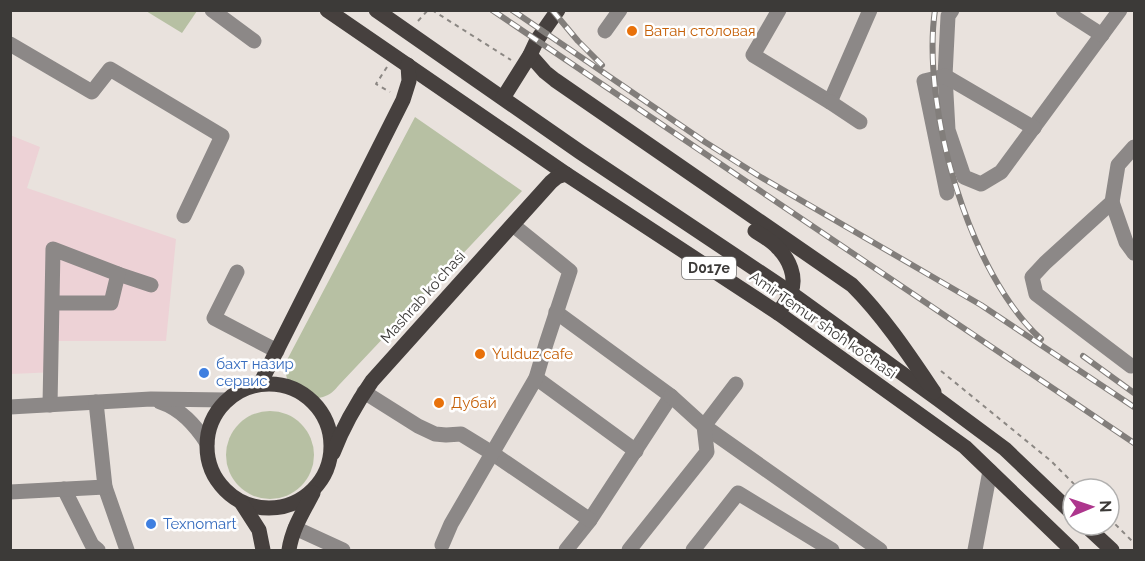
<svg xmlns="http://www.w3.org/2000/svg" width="1145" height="561" viewBox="0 0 1145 561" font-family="Raleway,sans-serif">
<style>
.industrial{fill:#edd2d6}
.green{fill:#b7c0a3}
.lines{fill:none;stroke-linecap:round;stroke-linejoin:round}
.path{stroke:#8b8783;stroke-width:2;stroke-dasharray:4.5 4.5;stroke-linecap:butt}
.minor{stroke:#8c8887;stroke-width:15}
.major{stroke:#46403e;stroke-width:15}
.rail-casing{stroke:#827e7b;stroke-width:6}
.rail{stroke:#fff;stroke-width:4;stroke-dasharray:11;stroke-linecap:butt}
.food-dot{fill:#e8710a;stroke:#fff;stroke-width:2}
.shop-dot{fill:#3f7fe0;stroke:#fff;stroke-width:2}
.labels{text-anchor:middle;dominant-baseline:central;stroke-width:5;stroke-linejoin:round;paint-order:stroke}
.shield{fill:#fff;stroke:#767574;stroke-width:1.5}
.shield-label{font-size:14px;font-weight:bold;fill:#3c3a38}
.food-label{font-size:15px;fill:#c56008;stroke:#fff;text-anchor:start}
.street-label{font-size:15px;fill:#3c3a38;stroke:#fff}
.shop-label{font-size:15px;fill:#366cbe;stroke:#fff;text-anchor:start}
</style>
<rect width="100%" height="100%" fill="#e9e2dd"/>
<polygon class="industrial" points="10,135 40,147 27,188 176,239 166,341 57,341 56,372 11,374"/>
<g class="green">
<polygon points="146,11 196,10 197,11 182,33"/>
<path d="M415 117 522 191 339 385C335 390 330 395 323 397 309 402 288 390 286 374 285 369 287 364 287 360Z"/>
<circle cx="270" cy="455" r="44"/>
</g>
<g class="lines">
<g class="path">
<polyline points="432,10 511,60"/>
<polyline points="418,21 428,10"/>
<polyline points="387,67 376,84 390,92"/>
<polyline points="941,371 1051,461 1079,489"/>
<polyline points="1109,518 1134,543"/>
</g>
<g class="minor">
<polyline points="212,10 254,41"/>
<polyline points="779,10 753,55 830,102 870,10"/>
<polyline points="952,10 948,16 945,76 948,130 964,177 981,184 1001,172 1120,10"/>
<polyline points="1063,10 1102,35"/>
<polyline points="605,31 620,10"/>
<polyline points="10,44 92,92 110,69 222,136 184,216"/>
<polyline points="830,102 860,122"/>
<polyline points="947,193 924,81 945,76 1034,128"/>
<polyline points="1112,202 1126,242 1134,253"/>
<polyline points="237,272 214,318 277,351"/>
<polyline points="118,274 151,285"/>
<polyline points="556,312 671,396 590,520 566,550"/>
<polyline points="1131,366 1036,294 1032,277 1045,263 1112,202 1118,165 1134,147"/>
<polyline points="536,378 636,451"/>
<polyline points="364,392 418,426 435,434 446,435 461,434 492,453 590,520"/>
<polyline points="671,396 704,426 880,550"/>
<path d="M160 402C181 409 195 425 207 443"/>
<path d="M50 405C51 353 52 301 53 249L118 274 111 303H52"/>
<polyline points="10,407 151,399 227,400"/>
<polyline points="105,487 127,550"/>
<polyline points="64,489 92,545 98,550"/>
<polyline points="10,492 105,487 96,402"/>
<polyline points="295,528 343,550"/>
<polyline points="442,545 451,524 536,378 546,344 570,271 513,225"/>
<polyline points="629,550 707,452 704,426 736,384"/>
<polyline points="693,550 738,493 832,550"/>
<polyline points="975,550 990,471"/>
</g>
<g class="major">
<polyline points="327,10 566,174 778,313 965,447 1072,550"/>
<polyline points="376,10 580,152 791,293 939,400 1005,449 1073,514"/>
<path d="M530 55 545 72 555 80 852 285C884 317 909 355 934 392"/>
<polyline points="503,98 530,55 537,40 558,10"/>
<path d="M755 231C763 236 772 241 778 248 789 259 797 277 791 292 788 300 782 307 778 313"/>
<circle cx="269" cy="446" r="62"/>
<polyline points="260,384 403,100 409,81 408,65"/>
<path d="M333 453C343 427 356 404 372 381L551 182 557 177 566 174"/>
<polyline points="241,502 259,530 263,550"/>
<polyline points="1085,525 1112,550"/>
<path d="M289 550C292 529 303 512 313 493"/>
</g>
<defs>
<g id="rail">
<polyline points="492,10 1134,443"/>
<polyline points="512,10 705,142 759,176 981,305 1134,407"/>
<polyline points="552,10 578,41 602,65"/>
<path d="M935 10C921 106 969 274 1041 339"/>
<polyline points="1083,356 1134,393"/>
</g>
</defs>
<use href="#rail" class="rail-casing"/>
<use href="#rail" class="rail"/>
</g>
<g class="food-dot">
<circle cx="632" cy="31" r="6"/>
<circle cx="480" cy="354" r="6"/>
<circle cx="439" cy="403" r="6"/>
</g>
<g class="shop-dot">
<circle cx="204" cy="373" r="6"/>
<circle cx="151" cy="524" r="6"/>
</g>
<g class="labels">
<rect class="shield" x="682" y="257" width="54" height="22" rx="4.5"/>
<g class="shield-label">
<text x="709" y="268">D017e</text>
</g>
<g class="food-label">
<text x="644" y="31">Ватан столовая</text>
<text x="492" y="354">Yulduz cafe</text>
<text x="451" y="403">Дубай</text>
</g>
<g class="street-label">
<text transform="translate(423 297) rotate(-48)">Mashrab ko'chasi</text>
<text transform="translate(823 325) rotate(35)">Amir Temur shoh ko'chasi</text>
</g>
<g class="shop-label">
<text x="216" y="364">бахт назир<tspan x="216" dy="17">сервис</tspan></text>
<text x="163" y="524">Texnomart</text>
</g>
</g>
<rect width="1145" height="561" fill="none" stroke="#3c3a38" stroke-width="24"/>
<g transform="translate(1091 507) rotate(88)"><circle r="28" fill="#ffffff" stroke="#b1b0af" stroke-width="1.5"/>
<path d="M0-4.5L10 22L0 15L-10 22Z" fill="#ad368d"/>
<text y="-9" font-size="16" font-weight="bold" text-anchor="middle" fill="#3c3a38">N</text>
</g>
</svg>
